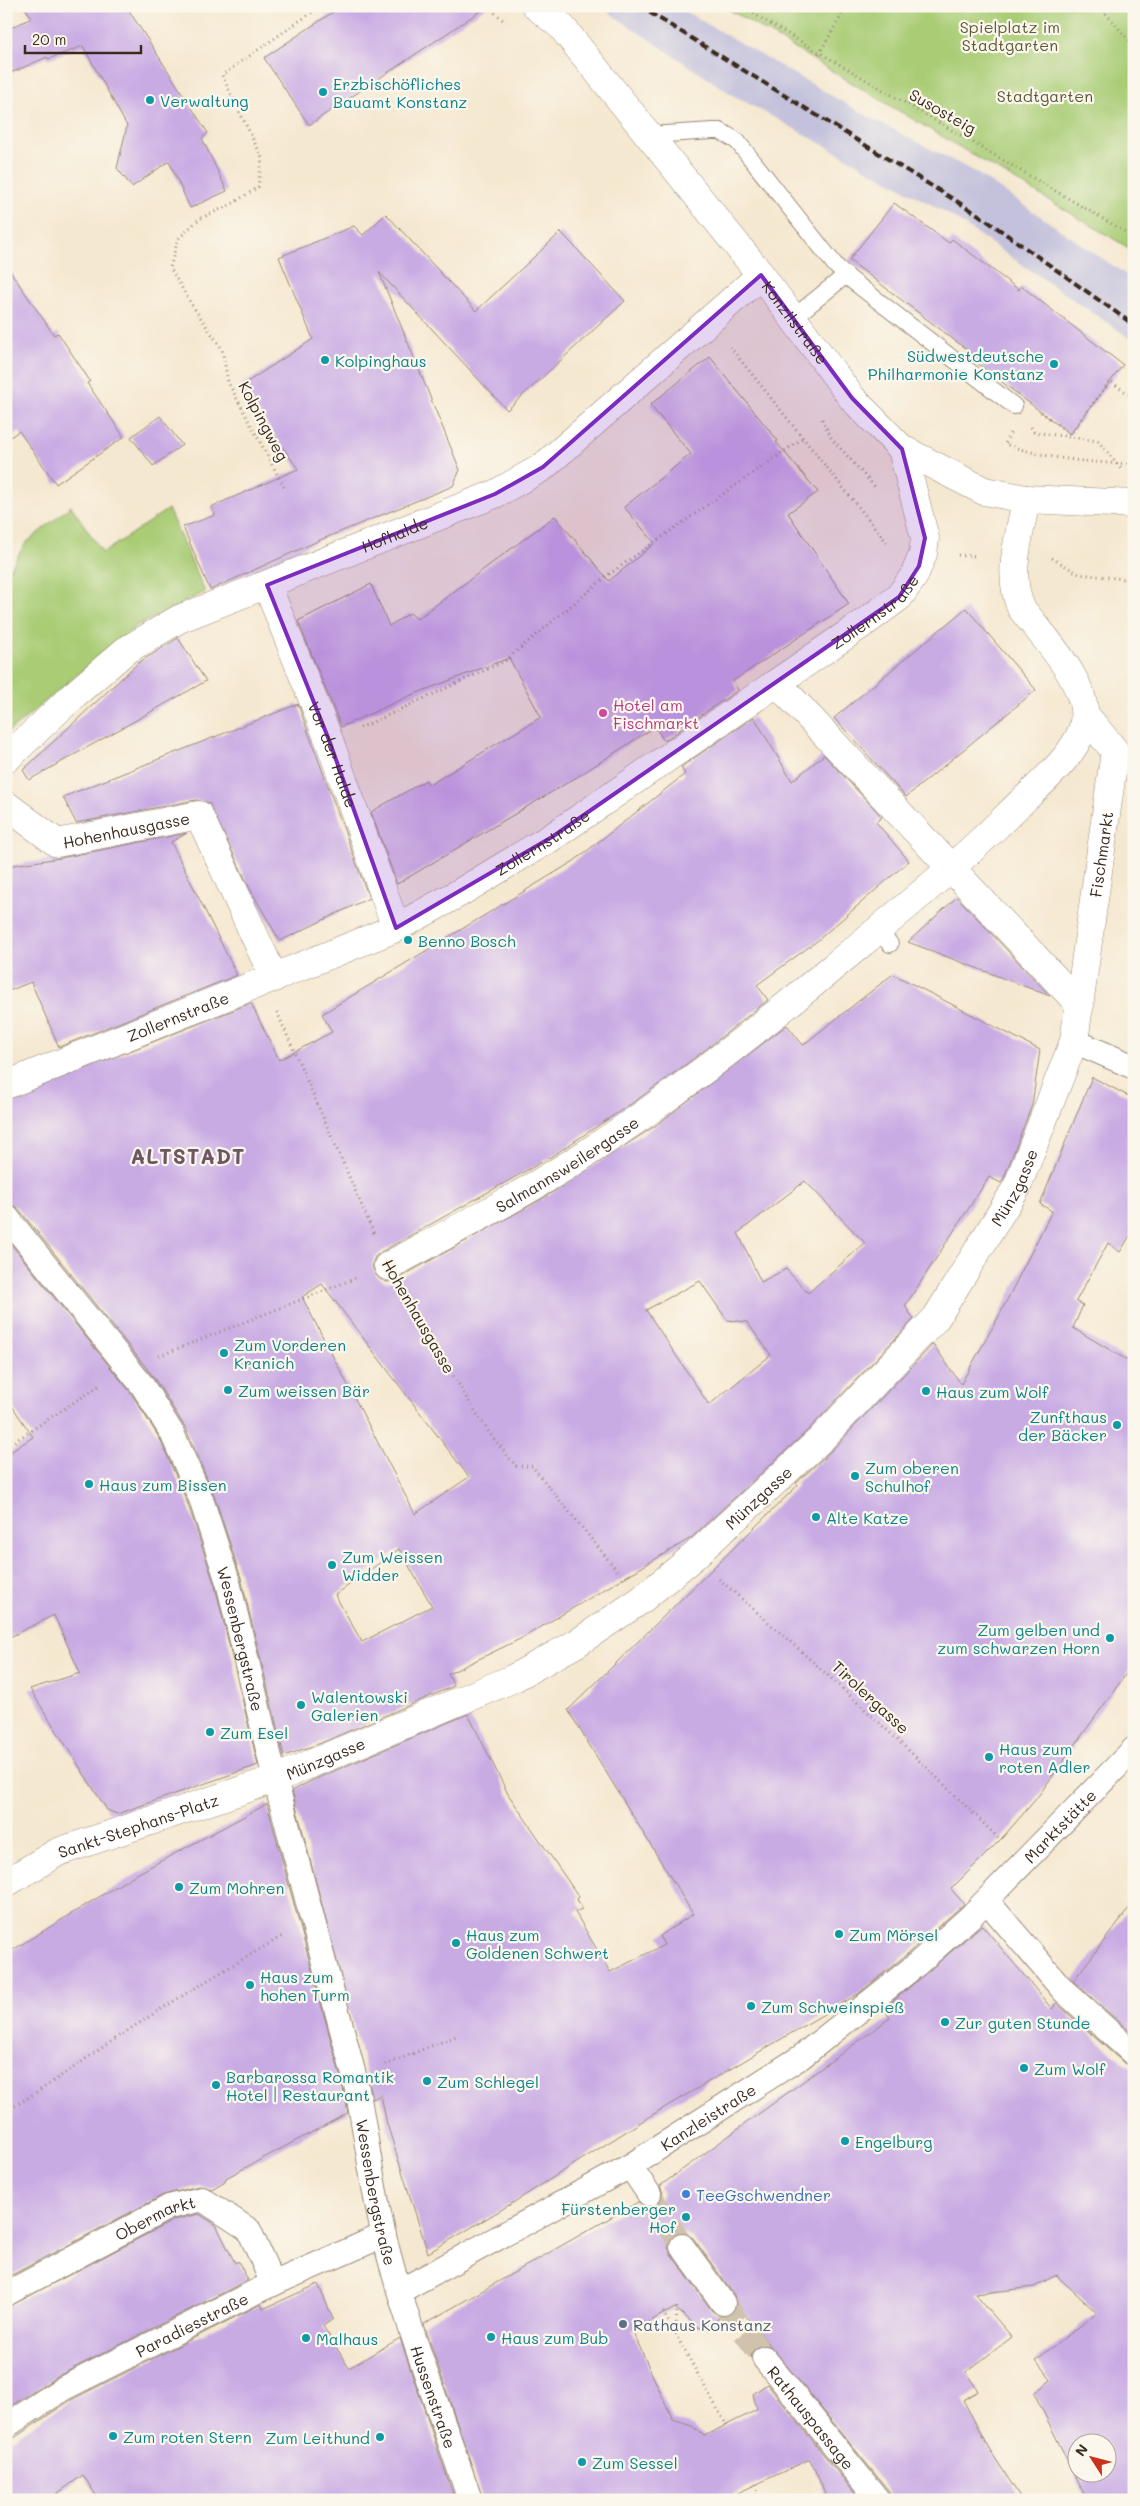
<svg xmlns="http://www.w3.org/2000/svg" width="1140" height="2506" viewBox="0 0 1140 2506" font-family="Mali,sans-serif">
<style>
.industrial{fill:#c3c1db}
.green{fill:#a9cc75;stroke:#727b4a}
.building{fill:#c9abe4;fill-rule:evenodd}
.lines{fill:none;stroke-linecap:round;stroke-linejoin:round}
.pedestrian-tunnel{stroke:#d0c2ac;stroke-width:24;stroke-dasharray:24 12;stroke-linecap:butt}
.service-casing{stroke:#988977;stroke-width:18}
.pedestrian-casing{stroke:#988977;stroke-width:26}
.minor-casing{stroke:#988977;stroke-width:29}
.tertiary-casing{stroke:#988977;stroke-width:29}
.path{stroke:#988977;stroke-width:3;stroke-dasharray:1 4;stroke-linecap:butt}
.service{stroke:#fff;stroke-width:16}
.pedestrian{stroke:#fff;stroke-width:24}
.minor{stroke:#fff;stroke-width:28}
.tertiary{stroke:#fff;stroke-width:28}
.rail{stroke:#3b2a1e;stroke-width:4;stroke-dasharray:8 4;stroke-linecap:butt}
.marked{fill:#7b2cbf;fill-opacity:0.2;stroke:#7b2cbf;stroke-width:4;stroke-linejoin:round}
.culture-dot{fill:#0f9aa8;stroke:#fbf7ec;stroke-width:2}
.hotel-dot{fill:#d1479c;stroke:#fbf7ec;stroke-width:2}
.shop-dot{fill:#3f7fe0;stroke:#fbf7ec;stroke-width:2}
.service-dot{fill:#5c6f8a;stroke:#fbf7ec;stroke-width:2}
.labels{text-anchor:middle;dominant-baseline:central;stroke-width:4.5;stroke-linejoin:round;paint-order:stroke}
.park-label{font-size:16px;fill:#5c5b38;stroke:#fbf7ec}
.culture-label{font-size:16px;fill:#0d838f;stroke:#fbf7ec;text-anchor:start}
.street-label{font-size:16px;fill:#3b2a1e;stroke:#fbf7ec}
.hotel-label{font-size:16px;fill:#b23c85;stroke:#fbf7ec;text-anchor:start}
.shop-label{font-size:16px;fill:#366cbe;stroke:#fbf7ec;text-anchor:start}
.service-label{font-size:16px;fill:#4e5e75;stroke:#fbf7ec;text-anchor:start}
.district-label{font-size:21px;font-weight:bold;letter-spacing:1px;fill:#6d5763;stroke:#fbf7ec}
</style>
<rect width="100%" height="100%" fill="#fbf7ec"/>
<filter id="ink" filterUnits="userSpaceOnUse"><feTurbulence type="fractalNoise" baseFrequency=".02" numOctaves="2"/><feDisplacementMap in="SourceGraphic" scale="10" xChannelSelector="R" yChannelSelector="G"/><feConvolveMatrix kernelMatrix="1 2 1 2 8 2 1 2 1" color-interpolation-filters="sRGB"/></filter>
<filter id="wash" filterUnits="userSpaceOnUse"><feTurbulence type="fractalNoise" baseFrequency=".0096" numOctaves="4" result="noise"/><feDisplacementMap in="SourceGraphic" scale="20" xChannelSelector="R" yChannelSelector="G"/><feGaussianBlur stdDeviation="1.12" result="paint"/><feColorMatrix in="noise" values="0 0 0 0 0 0 0 0 0 0 0 0 0 0 0 0 0 1.4 0 .05"/><feComposite in="paint" operator="in"/></filter>
<g filter="url(#wash)">
<rect width="100%" height="100%" fill="#f5e8d0"/>
<polygon class="industrial" points="599,6 676,6 869,117 975,172 1134,280 1134,341 945,212 731,94"/>
<g class="green">
<polygon points="723,6 1134,6 1134,251"/>
<polygon points="71,506 103,553 168,509 205,592 136,626 6,734 6,575 26,543"/>
</g>
<g id="blocks">
<g class="building">
<polygon points="24,6 126,6 208,133 202,138 227,191 190,208 169,161 132,187 117,168 127,126 83,46 48,59 47,57 6,75 6,30 32,18"/>
<polygon points="342,6 488,6 309,125 264,58"/>
<polygon points="894,203 949,243 952,239 1019,290 1021,286 1123,365 1070,434 968,356 970,352 849,260"/>
<polygon points="386,214 476,311 561,232 625,301 507,410 379,272 460,470 453,486 320,540 210,590 183,527 215,515 211,507 298,469 241,386 313,339 279,257 354,226 363,235"/>
<polygon points="6,265 54,335 58,333 90,381 87,383 124,437 56,484 19,431 6,440"/>
<polygon points="710,357 778,441 776,442 818,492 788,513 849,604 733,681 738,690 664,741 655,727 577,777 397,884 371,812 426,780 429,785 541,717 509,658 409,696 341,727 298,621 371,584 389,626 410,613 417,619 555,516 609,581 655,543 624,507 691,454 650,405"/>
<polygon points="160,416 182,445 153,466 131,437"/>
<polygon points="966,608 1036,690 906,797 834,718"/>
<polygon points="178,638 206,681 29,780 23,770 138,663"/>
<polygon points="298,704 369,898 280,941 249,887 209,803 196,800 76,823 63,797"/>
<path d="M754 717 792 781 824 755 882 817 876 822 909 861 817 941 757 985 768 1000 700 1054 637 1100 549 1158 381 1252 375 1257 372 1265 375 1274 380 1279 387 1282 395 1280 542 1199 655 1126 787 1025 803 1045 893 974 1040 1050 1032 1105 1003 1180 1001 1183 989 1177 905 1306 914 1319 810 1428 691 1538 524 1637 448 1674 454 1686 321 1743 284 1756 241 1578 214 1495 185 1427 153 1376 17 1207 6 1203V1100L251 1003 279 1060 332 1032 322 1014 574 861 685 774 681 767ZM805 1181 865 1243 808 1293 786 1269 761 1282 738 1233ZM700 1281 727 1320 747 1322 771 1355 709 1405 646 1310ZM322 1284 469 1477 415 1514 302 1297ZM399 1549 432 1606 362 1642 335 1595Z"/>
<polygon points="187,833 171,842 237,975 59,1047 31,982 6,992 6,866 60,858"/>
<polygon points="957,897 1050,996 908,942"/>
<polygon points="1092,1077 1134,1099 1134,1229 1120,1252 1108,1243 1076,1301 1083,1305 1073,1328 1134,1364 1134,1663 1036,1799 1003,1837 951,1889 964,1904 907,1954 858,1994 657,2112 511,2204 428,2253 387,2124 381,2095 373,2099 292,1791 313,1780 468,1714 508,1794 579,1897 577,1899 582,1909 575,1912 610,1972 664,1945 660,1936 693,1914 568,1710 798,1485 796,1483 832,1450 933,1344 961,1384 1000,1314 1052,1211 1040,1204"/>
<polygon points="6,1238 131,1393 160,1439 188,1504 215,1586 258,1765 117,1814 107,1810 30,1689 80,1673 54,1615 6,1639 6,1455 33,1437 6,1397"/>
<polygon points="267,1804 341,2078 348,2113 226,2178 225,2181 212,2189 199,2186 163,2195 6,2278 6,1954 133,1876"/>
<polygon points="1134,1902 1134,2035 1073,1981"/>
<path d="M982 1925 1052 2009 1056 2003 1125 2064 1134 2067V2500H1087L1034 2393 1051 2380 1036 2360 1097 2313 1056 2275 1034 2287 975 2294 1012 2337 966 2372 978 2391 963 2400 990 2450 1022 2500H891L889 2491 736 2304 734 2295 693 2238 681 2232 674 2235 670 2240 668 2247 671 2254 712 2311 721 2316 711 2325 699 2328 675 2308 632 2330 673 2420 692 2426 704 2436 757 2410 753 2394 767 2384 860 2500H828L810 2459 723 2500H483L424 2324 638 2202 650 2208 657 2205 663 2193 660 2186 890 2018 884 2009ZM1078 2444H1108V2474H1078Z"/>
<polygon points="199,2214 216,2225 235,2263 238,2261 248,2280 58,2376 6,2409 6,2308 174,2220"/>
<polygon points="318,2284 333,2319 323,2326 349,2368 400,2338 455,2500 99,2500 83,2475 48,2500 6,2500 6,2440 14,2438 71,2400 261,2304 263,2309"/>
</g>
</g>
</g>
<g filter="url(#ink)">
<use href="#blocks" fill-opacity="0" stroke="#988977" stroke-width="1"/>
<g class="lines">
<g class="pedestrian-tunnel">
<polyline points="649,2194 682,2246"/>
<polyline points="723,2303 764,2358"/>
</g>
<defs>
<g id="service">
<polyline points="650,135 713,131 720,131 737,141 836,266 850,279 1014,406"/>
<polyline points="793,318 846,275"/>
<polyline points="878,930 890,944"/>
</g>
<g id="pedestrian">
<polyline points="1074,1041 1134,1067"/>
<path id="s1" d="M6 1216 142 1385 172 1433 201 1499 228 1582 275 1779 354 2075C366 2128 371 2183 384 2236 406 2325 441 2413 470 2500"/>
<polyline points="987,1901 1064,1991 1134,2054"/>
<polyline points="630,2166 649,2194"/>
<polyline points="682,2246 723,2303"/>
<path id="s2" d="M400 2291 630 2166 801 2057 916 1965 970 1917 1134 1749"/>
<path id="s3" d="M6 2294 169 2207 202 2199 249 2230 273 2284"/>
<path id="s4" d="M764 2358 878 2500"/>
<path id="s5" d="M6 2426 64 2388 259 2290 384 2235"/>
</g>
<g id="minor">
<path id="s6" d="M267 585 329 740 396 928"/>
<polyline points="777,683 1080,1005"/>
<path id="s7" d="M6 759 75 694 125 651 179 619 495 494 543 467 761 275"/>
<path id="s8" d="M6 805 57 843 199 815 274 978"/>
<path id="s9" d="M6 1085 396 928 461 892 552 837 868 620 899 597 914 576 923 554 925 538 902 449"/>
<path id="s10" d="M388 1266C453 1231 519 1197 581 1157 669 1100 751 1035 832 968 891 919 952 870 1007 816 1030 792 1074 759 1083 727 1094 688 1043 637 1021 608 1006 572 1020 536 1026 499"/>
<path id="s11" d="M6 1883 58 1852 275 1779 512 1679 577 1643 641 1600 693 1557 821 1439 936 1318 1017 1187 1074 1041 1115 751 1085 715"/>
</g>
<g id="tertiary">
<path id="s12" d="M536 6 561 26 761 275 852 398 902 449 984 491 1026 499 1134 504"/>
</g>
</defs>
<use href="#service" class="service-casing"/>
<use href="#pedestrian" class="pedestrian-casing"/>
<use href="#minor" class="minor-casing"/>
<use href="#tertiary" class="tertiary-casing"/>
<g class="path">
<polyline points="487,6 504,21"/>
<polyline points="740,6 1134,237"/>
<polyline points="1099,6 1134,46"/>
<polyline points="819,54 847,6"/>
<polyline points="730,347 889,545"/>
<polyline points="1041,412 1070,434 1110,381 1134,398"/>
<polyline points="822,419 832,439 876,488"/>
<polyline points="1031,427 1034,432 1098,441 1121,469"/>
<path d="M1010 433 1005 444C1046 459 1091 463 1134 464"/>
<polyline points="284,487 228,382 222,349 192,305 170,268 178,239 199,219 232,204 258,187 262,158 222,75 321,6"/>
<polyline points="958,555 977,556"/>
<polyline points="1052,558 1079,574 1134,580"/>
<polyline points="360,728 505,661 608,575 803,438"/>
<polyline points="277,1012 375,1236"/>
<polyline points="405,1294 466,1397 490,1434 516,1466 532,1466 619,1573"/>
<polyline points="159,1356 356,1278"/>
<polyline points="6,1447 102,1384"/>
<path d="M719 1579C816 1663 910 1749 1000 1840"/>
<polyline points="385,2065 456,2036"/>
<path d="M6 2111C45 2089 80 2062 118 2037 172 2001 228 1968 284 1935"/>
<polyline points="663,2312 727,2426"/>
<polyline points="676,2333 677,2304"/>
<polyline points="756,2500 756,2484"/>
</g>
<use href="#service" class="service"/>
<use href="#pedestrian" class="pedestrian"/>
<use href="#minor" class="minor"/>
<use href="#tertiary" class="tertiary"/>
<polyline class="rail" points="639,6 979,215 1134,325"/>
</g>
</g>
<path class="marked" d="M761 275 852 398 902 449 925 538 919 566 899 597 552 837 396 928 329 740 267 585 495 494 543 467Z"/>
<g class="culture-dot">
<circle cx="323" cy="92" r="5"/>
<circle cx="150" cy="100" r="5"/>
<circle cx="325" cy="360" r="5"/>
<circle cx="1054" cy="364" r="5"/>
<circle cx="408" cy="940" r="5"/>
<circle cx="224" cy="1353" r="5"/>
<circle cx="228" cy="1390" r="5"/>
<circle cx="926" cy="1391" r="5"/>
<circle cx="1117" cy="1425" r="5"/>
<circle cx="855" cy="1476" r="5"/>
<circle cx="89" cy="1484" r="5"/>
<circle cx="816" cy="1517" r="5"/>
<circle cx="332" cy="1565" r="5"/>
<circle cx="1110" cy="1638" r="5"/>
<circle cx="301" cy="1705" r="5"/>
<circle cx="210" cy="1732" r="5"/>
<circle cx="989" cy="1757" r="5"/>
<circle cx="179" cy="1887" r="5"/>
<circle cx="839" cy="1934" r="5"/>
<circle cx="456" cy="1943" r="5"/>
<circle cx="250" cy="1985" r="5"/>
<circle cx="751" cy="2006" r="5"/>
<circle cx="945" cy="2022" r="5"/>
<circle cx="1024" cy="2068" r="5"/>
<circle cx="427" cy="2081" r="5"/>
<circle cx="216" cy="2085" r="5"/>
<circle cx="845" cy="2141" r="5"/>
<circle cx="686" cy="2217" r="5"/>
<circle cx="491" cy="2337" r="5"/>
<circle cx="306" cy="2338" r="5"/>
<circle cx="113" cy="2436" r="5"/>
<circle cx="380" cy="2437" r="5"/>
<circle cx="582" cy="2462" r="5"/>
</g>
<circle class="hotel-dot" cx="603" cy="713" r="5"/>
<circle class="shop-dot" cx="686" cy="2194" r="5"/>
<circle class="service-dot" cx="623" cy="2324" r="5"/>
<g class="labels">
<g class="park-label">
<text x="1010" y="26">Spielplatz im<tspan x="1010" dy="18">Stadtgarten</tspan></text>
<text x="1045" y="95">Stadtgarten</text>
</g>
<g class="culture-label">
<text x="333" y="83">Erzbischöfliches<tspan x="333" dy="18">Bauamt Konstanz</tspan></text>
<text x="160" y="100">Verwaltung</text>
<text x="1044" y="355" text-anchor="end">Südwestdeutsche<tspan x="1044" dy="18">Philharmonie Konstanz</tspan></text>
<text x="335" y="360">Kolpinghaus</text>
<text x="418" y="940">Benno Bosch</text>
<text x="234" y="1344">Zum Vorderen<tspan x="234" dy="18">Kranich</tspan></text>
<text x="238" y="1390">Zum weissen Bär</text>
<text x="936" y="1391">Haus zum Wolf</text>
<text x="1107" y="1416" text-anchor="end">Zunfthaus<tspan x="1107" dy="18">der Bäcker</tspan></text>
<text x="865" y="1467">Zum oberen<tspan x="865" dy="18">Schulhof</tspan></text>
<text x="99" y="1484">Haus zum Bissen</text>
<text x="826" y="1517">Alte Katze</text>
<text x="342" y="1556">Zum Weissen<tspan x="342" dy="18">Widder</tspan></text>
<text x="1100" y="1629" text-anchor="end">Zum gelben und<tspan x="1100" dy="18">zum schwarzen Horn</tspan></text>
<text x="311" y="1696">Walentowski<tspan x="311" dy="18">Galerien</tspan></text>
<text x="220" y="1732">Zum Esel</text>
<text x="999" y="1748">Haus zum<tspan x="999" dy="18">roten Adler</tspan></text>
<text x="189" y="1887">Zum Mohren</text>
<text x="466" y="1934">Haus zum<tspan x="466" dy="18">Goldenen Schwert</tspan></text>
<text x="849" y="1934">Zum Mörsel</text>
<text x="260" y="1976">Haus zum<tspan x="260" dy="18">hohen Turm</tspan></text>
<text x="761" y="2006">Zum Schweinspieß</text>
<text x="955" y="2022">Zur guten Stunde</text>
<text x="1034" y="2068">Zum Wolf</text>
<text x="226" y="2076">Barbarossa Romantik<tspan x="226" dy="18">Hotel | Restaurant</tspan></text>
<text x="437" y="2081">Zum Schlegel</text>
<text x="855" y="2141">Engelburg</text>
<text x="676" y="2208" text-anchor="end">Fürstenberger<tspan x="676" dy="18">Hof</tspan></text>
<text x="501" y="2337">Haus zum Bub</text>
<text x="316" y="2338">Malhaus</text>
<text x="123" y="2436">Zum roten Stern</text>
<text x="370" y="2437" text-anchor="end">Zum Leithund</text>
<text x="592" y="2462">Zum Sessel</text>
</g>
<g class="street-label">
<text transform="translate(943 111) rotate(30)">Susosteig</text>
<text stroke="none"><textPath href="#s12" startOffset="410">Konzilstraße</textPath></text>
<text transform="translate(264 421) rotate(62)">Kolpingweg</text>
<text stroke="none"><textPath href="#s7" startOffset="455">Hofhalde</textPath></text>
<text stroke="none"><textPath href="#s9" startOffset="995">Zollernstraße</textPath></text>
<text stroke="none"><textPath href="#s6" startOffset="182">Vor der Halde</textPath></text>
<text stroke="none"><textPath href="#s8" startOffset="134">Hohenhausgasse</textPath></text>
<text stroke="none"><textPath href="#s9" startOffset="590">Zollernstraße</textPath></text>
<text stroke="none"><textPath href="#s11" startOffset="1606">Fischmarkt</textPath></text>
<text stroke="none"><textPath href="#s9" startOffset="185">Zollernstraße</textPath></text>
<text stroke="none"><textPath href="#s10" startOffset="206">Salmannsweilergasse</textPath></text>
<text stroke="none"><textPath href="#s11" startOffset="1259">Münzgasse</textPath></text>
<text transform="translate(419 1316) rotate(60)">Hohenhausgasse</text>
<text stroke="none"><textPath href="#s11" startOffset="854">Münzgasse</textPath></text>
<text stroke="none"><textPath href="#s1" startOffset="491">Wessenbergstraße</textPath></text>
<text transform="translate(871 1697) rotate(43)">Tirolergasse</text>
<text stroke="none"><textPath href="#s11" startOffset="344">Münzgasse</textPath></text>
<text stroke="none"><textPath href="#s2" startOffset="812">Marktstätte</textPath></text>
<text stroke="none"><textPath href="#s11" startOffset="145">Sankt-Stephans-Platz</textPath></text>
<text stroke="none"><textPath href="#s2" startOffset="354">Kanzleistraße</textPath></text>
<text stroke="none"><textPath href="#s1" startOffset="1061">Wessenbergstraße</textPath></text>
<text stroke="none"><textPath href="#s3" startOffset="168">Obermarkt</textPath></text>
<text stroke="none"><textPath href="#s5" startOffset="212">Paradiesstraße</textPath></text>
<text stroke="none"><textPath href="#s1" startOffset="1274">Hussenstraße</textPath></text>
<text stroke="none"><textPath href="#s4" startOffset="76">Rathauspassage</textPath></text>
</g>
<g class="hotel-label">
<text x="613" y="704">Hotel am<tspan x="613" dy="18">Fischmarkt</tspan></text>
</g>
<g class="shop-label">
<text x="696" y="2194">TeeGschwendner</text>
</g>
<g class="service-label">
<text x="633" y="2324">Rathaus Konstanz</text>
</g>
<g class="district-label">
<text x="188" y="1155">ALTSTADT</text>
</g>
</g>
<rect width="1140" height="2506" fill="none" stroke="#fbf7ec" stroke-width="25"/>
<g transform="translate(1092 2458) rotate(306)"><circle r="24" fill="#fbf7ec" stroke="#aea59a"/>
<path d="M0-4L9 19L0 12L-9 19Z" fill="#c8321e"/>
<text y="-8" font-size="14" font-weight="bold" text-anchor="middle" fill="#3b2a1e">N</text>
</g>
<path d="M25 45v8h116v-8" fill="none" stroke="#3b2a1e" stroke-width="2.5"/>
<text x="32" y="45" font-size="15" fill="#3b2a1e" stroke="#fbf7ec" stroke-width="4" paint-order="stroke">20 m</text>
</svg>
